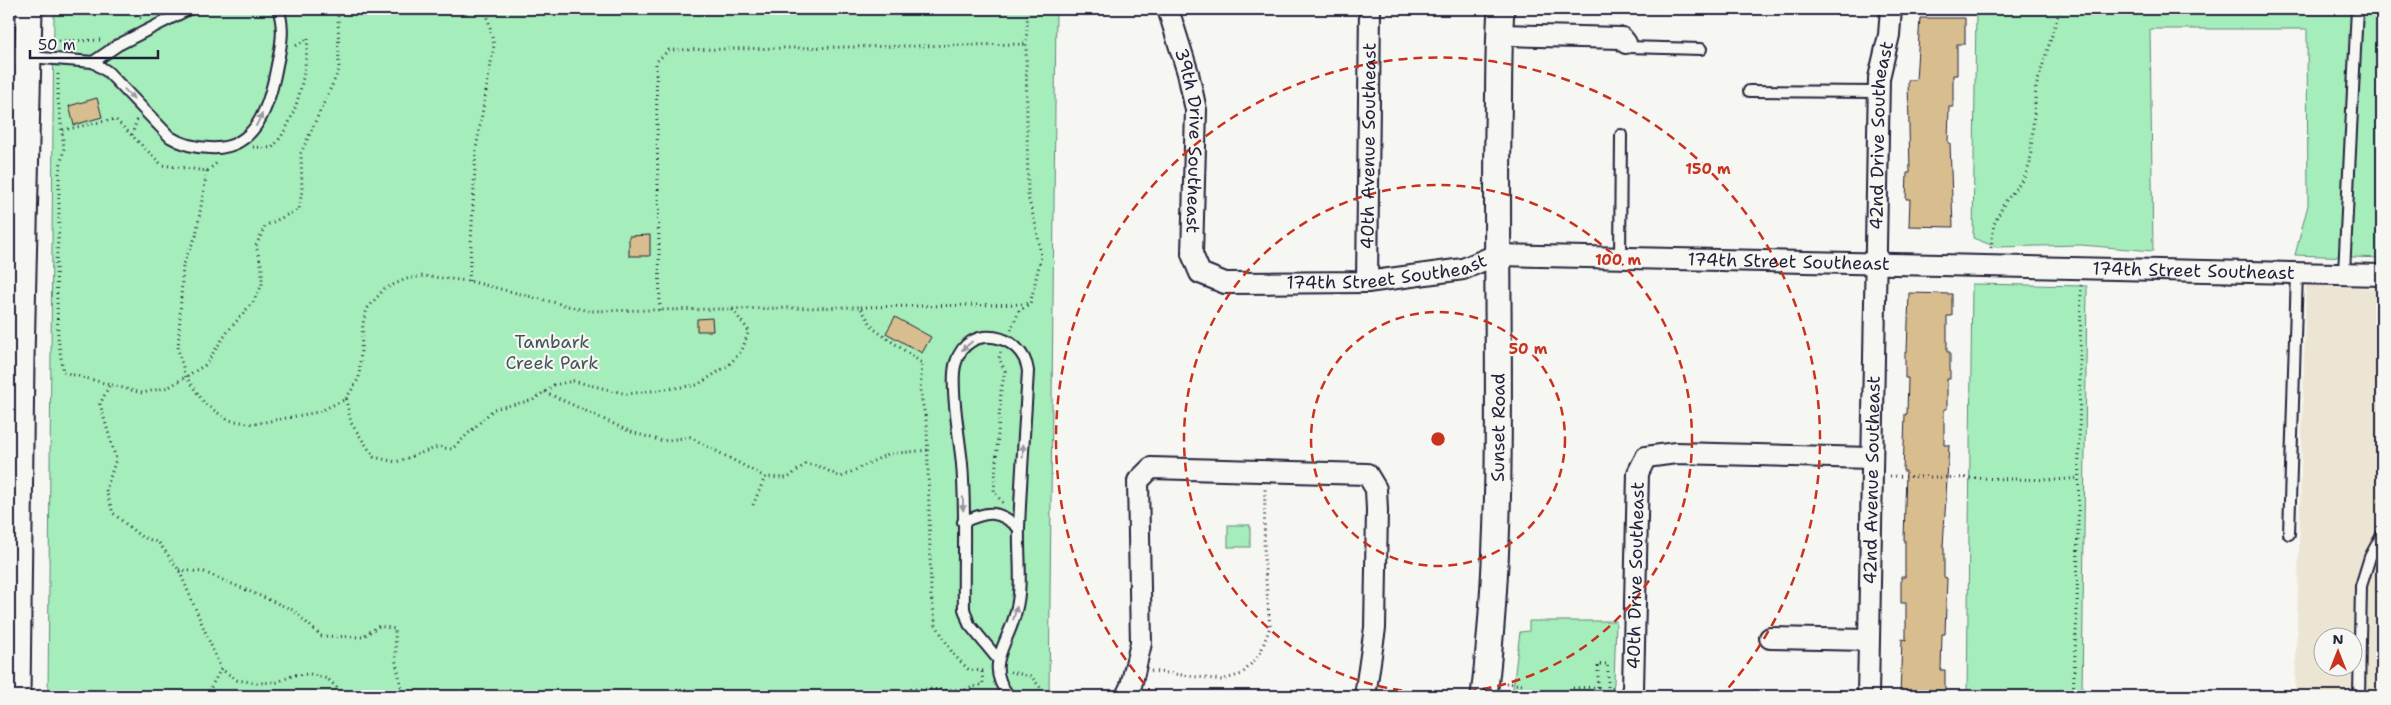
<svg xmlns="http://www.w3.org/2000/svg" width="2391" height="705" viewBox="0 0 2391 705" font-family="'Shantell Sans',sans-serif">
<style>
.built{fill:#ede5d4;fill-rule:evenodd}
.green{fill:#a5edba;stroke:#64887a}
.building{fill:#d8bd8e;stroke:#22223b}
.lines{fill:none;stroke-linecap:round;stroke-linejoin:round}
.service-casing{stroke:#22223b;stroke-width:14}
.minor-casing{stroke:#22223b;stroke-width:24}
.tertiary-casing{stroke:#22223b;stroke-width:29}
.path{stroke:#22223b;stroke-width:3;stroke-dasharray:1 4;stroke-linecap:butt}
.service{stroke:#f6f6f2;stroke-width:10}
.minor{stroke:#f6f6f2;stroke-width:20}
.tertiary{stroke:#f6f6f2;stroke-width:25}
.oneway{fill:#9797a0}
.ring{fill:none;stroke:#c8321e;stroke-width:2.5;stroke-dasharray:9 6}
.labels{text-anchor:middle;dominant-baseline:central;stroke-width:4.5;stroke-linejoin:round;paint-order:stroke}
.street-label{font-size:18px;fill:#22223b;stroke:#f6f6f2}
.park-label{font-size:18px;fill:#43555b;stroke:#f6f6f2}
.centre{fill:#c8321e;stroke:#f6f6f2;stroke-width:2.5}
.ring-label{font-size:15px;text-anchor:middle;font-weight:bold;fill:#c8321e;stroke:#f6f6f2;stroke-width:4.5;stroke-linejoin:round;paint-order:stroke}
</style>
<rect width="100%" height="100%" fill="#f6f6f2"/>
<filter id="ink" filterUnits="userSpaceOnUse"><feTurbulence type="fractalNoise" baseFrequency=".02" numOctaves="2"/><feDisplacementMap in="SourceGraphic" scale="10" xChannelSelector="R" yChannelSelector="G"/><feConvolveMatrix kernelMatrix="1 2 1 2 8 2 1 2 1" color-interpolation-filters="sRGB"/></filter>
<g filter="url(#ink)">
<path class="built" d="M2306 285 2382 289V696H2295ZM2324 638H2354V668H2324Z"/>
<g class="green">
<polygon points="54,9 1056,9 1049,696 48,696"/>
<polygon points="1976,9 2382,9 2382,258 2295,255 2308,205 2307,29 2150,29 2153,251 2081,245 1996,247 1973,238"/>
<polygon points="1972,284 2087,286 2082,696 1967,696"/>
<rect x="1228" y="525" width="22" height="22"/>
<polygon points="1529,621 1616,621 1614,683 1611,696 1512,696 1520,632 1529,631"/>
</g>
<g class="building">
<polygon points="1920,18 1965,18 1965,44 1957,44 1957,75 1953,75 1953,107 1949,107 1948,143 1950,143 1953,227 1909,226 1910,199 1906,199 1907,173 1910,173 1908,80 1916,80"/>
<polygon points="97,98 102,117 74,125 69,106"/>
<polygon points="650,235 650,256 629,256 629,236"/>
<polygon points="1909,293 1952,294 1952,316 1947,316 1947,352 1950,352 1950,379 1947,379 1947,409 1944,409 1944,445 1949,445 1943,547 1944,547 1944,577 1947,578 1945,634 1942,634 1941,670 1945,670 1945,696 1900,696 1902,639 1906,640 1906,603 1901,603 1901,577 1905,577 1905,540 1904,540 1906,471 1903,471 1904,445 1905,414 1907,414 1908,378 1905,378 1905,352 1907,352"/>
<polygon points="895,317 931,337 922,353 886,333"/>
<polygon points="712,318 713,331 697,331 697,319"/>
</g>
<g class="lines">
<defs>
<g id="service">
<polyline points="1626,43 1627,47 1701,49"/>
<path d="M29 57 93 62 108 72 170 137C183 145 195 148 210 148 257 151 270 103 277 65 281 47 285 27 278 9"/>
<polyline points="93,62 118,45 189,9"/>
<polyline points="1749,91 1878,92"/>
<polyline points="1620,258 1621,135"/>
<polyline points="2344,273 2357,9"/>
<path d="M963 522C987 511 998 509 1019 528"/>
<polyline points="2289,534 2297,272"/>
<path d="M997 658 969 624 964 609C963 561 966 512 962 464 960 441 949 381 956 362 968 322 1023 333 1028 371 1025 423 1021 476 1019 528 1018 555 1023 585 1016 611 1009 644 983 664 1009 696"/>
<polyline points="2359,696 2361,586 2370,557 2382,535"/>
</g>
<g id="minor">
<path id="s1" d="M1168 9 1188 73 1196 110 1192 254 1200 273 1225 283 1367 282 1463 269 1496 255 2382 275"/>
<polyline points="1500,35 1622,38 1626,43"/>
<polyline points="9,57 28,57"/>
<path id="s2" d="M1367 282 1370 9"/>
<polyline points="1770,638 1868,640"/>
<polyline points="1126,696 1131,686 1141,643 1138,481 1151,468 1367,474 1376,489 1377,510 1375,628 1365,696"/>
<path id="s3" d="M1630 696 1633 689 1638 473 1646 457 1676 453 1872 458"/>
<path id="s4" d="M1868 696 1879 78 1889 35 1891 9"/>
</g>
<g id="tertiary">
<polyline points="17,696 21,359 29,9"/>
<path id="s5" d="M1484 696C1507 508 1495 319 1498 130 1499 89 1498 49 1501 9"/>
</g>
</defs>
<use href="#service" class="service-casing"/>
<use href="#minor" class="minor-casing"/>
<use href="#tertiary" class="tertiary-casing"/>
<g class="path">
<polyline points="132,9 127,11 143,19"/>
<polyline points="59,41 101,40"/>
<polyline points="58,74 58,99 64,148 59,172 59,230 56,262 58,337 63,372 142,393 169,387 205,365 228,331 253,302 262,285 262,268 256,246 265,226 299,209 302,191 301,153 339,70 338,9"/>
<polyline points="63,130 115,119 162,165 207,171 218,162"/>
<polyline points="132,135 137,119"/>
<path d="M253 147 272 148C298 120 305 75 308 38L294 47"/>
<polyline points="207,171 196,236 183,264 178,350 186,377 205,404 228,420 254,424 318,412 346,399 359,378 363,323 367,309 384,289 406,279 423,276 469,281 588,311 860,307 874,329 922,363 920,391 927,425 931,595 936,625 953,654 969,670 986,671"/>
<polyline points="1991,248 1994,224 2005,202 2024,178 2030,164 2036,87 2060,9"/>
<polyline points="469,281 476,149 494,45 486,9"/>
<polyline points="861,307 1029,304"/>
<polyline points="660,310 656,62 669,50 1026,44"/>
<polyline points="1011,330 1019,311 1030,304 1041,257 1037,230 1028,197 1026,44 1028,9"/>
<polyline points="1001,352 999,358 1005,371 1001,391 994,492 1003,503"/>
<polyline points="109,386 100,404 116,459 106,490 113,513 140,536 159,543 179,570 221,669 237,680 257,683 277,682 294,675 310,674 328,679 346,696"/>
<polyline points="545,392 631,432 662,441 690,437 765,477 788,478 805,464 818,466 841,477 888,454 928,450"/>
<polyline points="346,399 351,423 374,457 396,462 438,447 452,449 494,409 533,400 554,385 573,381 627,394 697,385 729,365 742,350 749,331 732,309"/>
<polyline points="1890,476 2056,480 2079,478"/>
<polyline points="753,505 765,477"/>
<polyline points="179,570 204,572 293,610 321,636 362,637 379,626 395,629 396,662 403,696"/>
<polyline points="1151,671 1222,680 1242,674 1260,654 1270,627 1264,557 1265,489"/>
<polyline points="1010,672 1031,676 1047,696"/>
<polyline points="1506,683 1523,685 1523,696"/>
<polyline points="206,696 221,669"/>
<polyline points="623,696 655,694 674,696"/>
<polyline points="886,696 912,689 964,690 983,684 982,671"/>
<polyline points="1535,696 1535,693 1572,692 1572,688 1598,687 1598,664 1608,664 1608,687 1614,688"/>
<polyline points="2073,696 2077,612 2081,285"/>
</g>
<use href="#service" class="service"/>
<use href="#minor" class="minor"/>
<use href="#tertiary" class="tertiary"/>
</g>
<defs><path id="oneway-solid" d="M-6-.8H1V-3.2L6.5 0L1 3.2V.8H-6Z" transform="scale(1.25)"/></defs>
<g class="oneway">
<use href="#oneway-solid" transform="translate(129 94) rotate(46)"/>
<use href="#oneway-solid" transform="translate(259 120) rotate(-63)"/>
<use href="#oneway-solid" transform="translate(967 346) rotate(139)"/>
<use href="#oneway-solid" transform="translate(1023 451) rotate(-87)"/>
<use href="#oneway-solid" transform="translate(963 504) rotate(89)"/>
<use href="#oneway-solid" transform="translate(1015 613) rotate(-75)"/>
</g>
</g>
<g class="ring">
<circle cx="1438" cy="439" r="127"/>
<circle cx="1438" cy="439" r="254"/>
<path d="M1154 695A382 382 0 1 1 1722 695"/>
</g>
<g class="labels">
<g class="street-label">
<text stroke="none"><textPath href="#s4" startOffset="561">42nd Drive Southeast</textPath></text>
<text stroke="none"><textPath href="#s1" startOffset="135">39th Drive Southeast</textPath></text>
<text stroke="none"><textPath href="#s2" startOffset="136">40th Avenue Southeast</textPath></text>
<text stroke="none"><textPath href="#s1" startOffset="864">174th Street Southeast</textPath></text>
<text stroke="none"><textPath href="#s1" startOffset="459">174th Street Southeast</textPath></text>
<text stroke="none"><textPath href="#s1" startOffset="1269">174th Street Southeast</textPath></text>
<text stroke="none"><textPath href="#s5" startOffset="269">Sunset Road</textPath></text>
<text stroke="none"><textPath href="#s4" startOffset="216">42nd Avenue Southeast</textPath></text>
<text stroke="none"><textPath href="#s3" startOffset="121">40th Drive Southeast</textPath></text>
</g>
<g class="park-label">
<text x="552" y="342">Tambark<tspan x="552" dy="21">Creek Park</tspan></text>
</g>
</g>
<circle cx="1438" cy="439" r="8" class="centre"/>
<g class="ring-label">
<text x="1708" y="174">150 m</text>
<text x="1618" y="265">100 m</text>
<text x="1528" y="354">50 m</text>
</g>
<rect width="2391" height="705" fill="none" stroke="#f6f6f2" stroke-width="30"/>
<rect x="15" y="15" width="2361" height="675" fill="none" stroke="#22223b" stroke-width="2" filter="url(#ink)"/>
<g transform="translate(2338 652)"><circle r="24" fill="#f6f6f2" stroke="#a1a1a9"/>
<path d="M0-4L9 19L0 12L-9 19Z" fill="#c8321e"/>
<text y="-8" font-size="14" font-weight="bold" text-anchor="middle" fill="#22223b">N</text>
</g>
<path d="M30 50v8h128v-8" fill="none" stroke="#22223b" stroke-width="2.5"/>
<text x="38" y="50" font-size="15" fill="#22223b" stroke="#f6f6f2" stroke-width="4" paint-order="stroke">50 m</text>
</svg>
